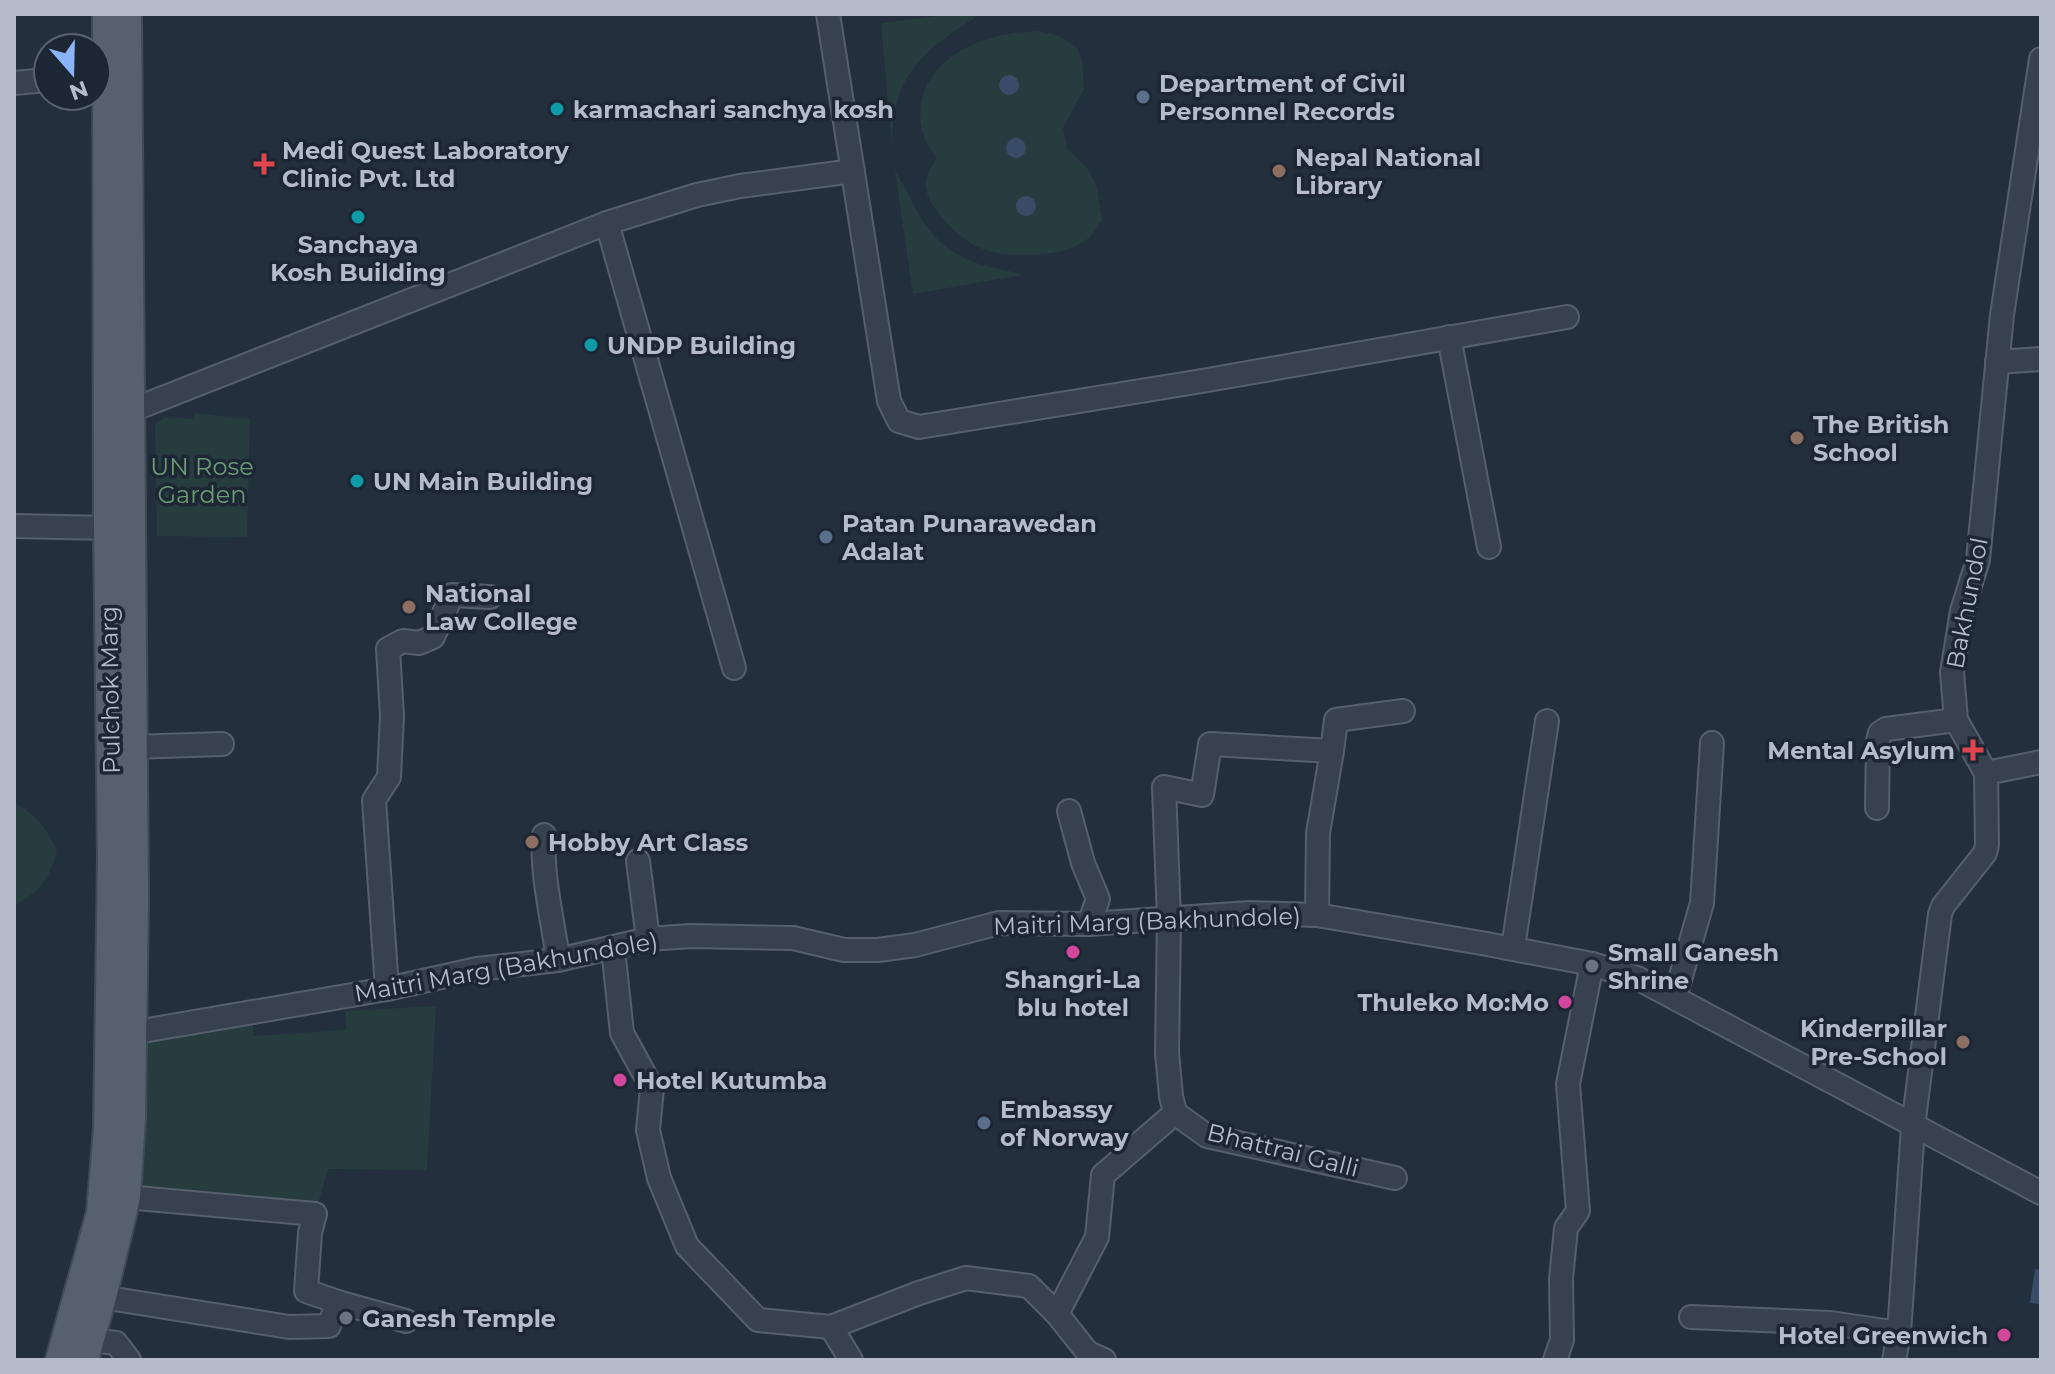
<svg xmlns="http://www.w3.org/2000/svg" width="2055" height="1374" viewBox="0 0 2055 1374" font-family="Montserrat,sans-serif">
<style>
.green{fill:#263c3f}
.water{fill:#394c67}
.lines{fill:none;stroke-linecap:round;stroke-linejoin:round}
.minor-casing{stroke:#565f6c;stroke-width:26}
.major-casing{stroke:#414a57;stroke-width:32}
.minor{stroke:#38414e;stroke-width:22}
.major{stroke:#56606e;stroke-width:28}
.service-dot{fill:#5c6f8a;stroke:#1d2633;stroke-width:3}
.culture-dot{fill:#0f9aa8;stroke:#1d2633;stroke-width:3}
.health-dot{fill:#e0444e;stroke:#1d2633;stroke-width:3}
.education-dot{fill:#8d6e63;stroke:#1d2633;stroke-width:3}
.hotel-dot{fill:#d1479c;stroke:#1d2633;stroke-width:3}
.worship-dot{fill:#6b7280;stroke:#1d2633;stroke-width:3}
.labels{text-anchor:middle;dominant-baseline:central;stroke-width:7;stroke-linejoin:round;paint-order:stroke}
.poi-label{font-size:24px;font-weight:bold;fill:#b4bcc9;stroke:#1d2633;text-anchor:start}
.park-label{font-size:24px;fill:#6b9a76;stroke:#1d2633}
.street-label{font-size:24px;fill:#b4bcc9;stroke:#1d2633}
</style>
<rect width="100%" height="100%" fill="#242f3e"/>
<g class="green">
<path d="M952 14H981C920 52 888 78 893 156L881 23Z"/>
<path d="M1039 31 1060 36 1077 48 1082 60 1084 89 1063 128 1067 148 1088 169 1097 187 1102 220C1097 227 1093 235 1086 240 1063 258 1010 259 983 249 969 244 958 234 948 224 939 214 927 201 926 187 924 177 932 167 937 158 908 125 918 79 954 55 980 38 1009 32 1039 31Z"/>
<path d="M895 171C920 211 924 243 974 262 989 268 1006 269 1022 275L913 294Z"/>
<polygon points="195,413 250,419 247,537 157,536 155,424 165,417 192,419"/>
<path d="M14 803C37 814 46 829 57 850 51 877 39 893 14 906Z"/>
<polygon points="436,1006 427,1170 328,1169 315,1214 126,1197 138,1037 253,1019 253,1036 346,1030 345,1011"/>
</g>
<g class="water">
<circle cx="1009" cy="85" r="10"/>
<circle cx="1016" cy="148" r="10"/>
<circle cx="1026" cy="206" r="10"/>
<polygon points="2035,1269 2041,1270 2041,1304 2030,1303"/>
</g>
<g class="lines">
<defs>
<g id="minor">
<polyline points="828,14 889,401 899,421 919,427 1202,381 1567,317"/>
<polyline points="14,83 48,80"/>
<polyline points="607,223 734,668"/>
<polyline points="1449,337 1489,547"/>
<polyline points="1997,362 2041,359"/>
<polyline points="117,416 607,223 697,195 740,186 853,171"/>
<polyline points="14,526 108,528"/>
<polyline points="131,747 222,744"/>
<polyline points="1986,773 2041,762"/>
<polyline points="1877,808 1878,741 1880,733 1886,729 1956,720"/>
<polyline points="1069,811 1083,863 1098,899 1089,924"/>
<path d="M544 835C541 876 553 919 558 960"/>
<polyline points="638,861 648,939"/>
<polyline points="1317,915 1318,833 1332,751"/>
<polyline points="613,948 622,1033 652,1088 648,1130 659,1178 687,1246 758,1320 831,1327 851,1360"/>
<polyline points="1513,948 1547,721"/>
<polyline points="387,989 374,800 389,777 392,716 388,649 403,641 419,643 433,637 452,595 490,597"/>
<polyline points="1675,997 1702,903 1712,743"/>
<polyline points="119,1035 387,989 477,969 558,960 648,939 691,936 793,938 844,950 878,950 915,945 999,923 1089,924 1250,913 1317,915 1487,944 1592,964 1637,978 2041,1193"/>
<polyline points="1395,1178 1207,1136 1175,1113 1171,1096 1167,1053 1169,919 1164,787 1202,795 1210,744 1332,751 1336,720 1403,711"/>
<polyline points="126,1197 315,1214 310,1233 306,1291 338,1302"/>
<polyline points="102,1297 289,1327 329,1326 338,1302 406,1321"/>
<polyline points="1057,1314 1097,1237 1103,1175 1175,1113"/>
<polyline points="1691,1317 1830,1323 1899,1333"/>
<polyline points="831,1327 919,1293 966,1278 1029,1286 1057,1314 1088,1353 1104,1360"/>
<polyline points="90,1340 116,1343 129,1360"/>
<polyline points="1555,1360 1562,1340 1561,1279 1566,1228 1578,1211 1568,1084 1592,964"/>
<polyline points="1894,1360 1899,1333 1913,1127 1940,914 1943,906 1985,853 1987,845 1986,773 1956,720 1952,672 1962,611 1978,560 2002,315 2041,59"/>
</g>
<g id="major">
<polyline points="60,1360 101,1213 108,1129 112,858 108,528 107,14"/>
<polyline points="84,1360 102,1297 126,1197 131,1118 134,897 127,14"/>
</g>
</defs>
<use href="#minor" class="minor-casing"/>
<use href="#major" class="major-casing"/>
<use href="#minor" class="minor"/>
<use href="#major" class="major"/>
</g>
<g class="service-dot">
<circle cx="1143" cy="97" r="8"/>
<circle cx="826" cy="537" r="8"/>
<circle cx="984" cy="1123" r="8"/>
</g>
<g class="culture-dot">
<circle cx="557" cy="109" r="8"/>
<circle cx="358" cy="217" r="8"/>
<circle cx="591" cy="345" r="8"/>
<circle cx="357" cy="481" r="8"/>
</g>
<g class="health-dot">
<path d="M260 152h8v8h8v8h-8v8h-8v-8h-8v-8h8z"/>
<path d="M1969 738h8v8h8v8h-8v8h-8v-8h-8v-8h8z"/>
</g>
<g class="education-dot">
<circle cx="1279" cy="171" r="8"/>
<circle cx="1797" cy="438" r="8"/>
<circle cx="409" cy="607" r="8"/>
<circle cx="532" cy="842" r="8"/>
<circle cx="1963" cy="1042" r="8"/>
</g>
<g class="hotel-dot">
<circle cx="1073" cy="952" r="8"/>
<circle cx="1565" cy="1002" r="8"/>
<circle cx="620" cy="1080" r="8"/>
<circle cx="2004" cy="1335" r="8"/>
</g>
<g class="worship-dot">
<circle cx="1592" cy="966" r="8"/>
<circle cx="346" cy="1318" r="8"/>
</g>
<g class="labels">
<g class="poi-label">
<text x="1159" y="83">Department of Civil<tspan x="1159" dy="28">Personnel Records</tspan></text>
<text x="573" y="109">karmachari sanchya kosh</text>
<text x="282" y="150">Medi Quest Laboratory<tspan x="282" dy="28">Clinic Pvt. Ltd</tspan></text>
<text x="1295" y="157">Nepal National<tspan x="1295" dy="28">Library</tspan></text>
<text x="358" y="244" text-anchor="middle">Sanchaya<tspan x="358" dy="28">Kosh Building</tspan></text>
<text x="607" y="345">UNDP Building</text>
<text x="1813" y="424">The British<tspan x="1813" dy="28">School</tspan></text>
<text x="373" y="481">UN Main Building</text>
<text x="842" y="523">Patan Punarawedan<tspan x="842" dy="28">Adalat</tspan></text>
<text x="425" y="593">National<tspan x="425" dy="28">Law College</tspan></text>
<text x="1955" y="750" text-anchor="end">Mental Asylum</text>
<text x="548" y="842">Hobby Art Class</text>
<text x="1608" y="952">Small Ganesh<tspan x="1608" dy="28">Shrine</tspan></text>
<text x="1073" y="979" text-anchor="middle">Shangri-La<tspan x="1073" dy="28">blu hotel</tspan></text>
<text x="1549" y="1002" text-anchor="end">Thuleko Mo:Mo</text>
<text x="1947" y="1028" text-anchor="end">Kinderpillar<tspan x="1947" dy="28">Pre-School</tspan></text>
<text x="636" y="1080">Hotel Kutumba</text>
<text x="1000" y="1109">Embassy<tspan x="1000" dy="28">of Norway</tspan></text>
<text x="362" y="1318">Ganesh Temple</text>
<text x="1988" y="1335" text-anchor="end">Hotel Greenwich</text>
</g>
<g class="park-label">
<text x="202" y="466">UN Rose<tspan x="202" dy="28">Garden</tspan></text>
</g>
<g class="street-label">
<text transform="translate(1967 603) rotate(-79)">Bakhundol</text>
<text transform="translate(110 690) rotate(-91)">Pulchok Marg</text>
<text transform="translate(1147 921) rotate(-2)">Maitri Marg (Bakhundole)</text>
<text transform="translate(506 967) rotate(-10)">Maitri Marg (Bakhundole)</text>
<text transform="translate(1283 1150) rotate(14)">Bhattrai Galli</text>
</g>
</g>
<rect width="2055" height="1374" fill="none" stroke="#b4bcc9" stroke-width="32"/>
<g transform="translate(72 72) rotate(160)"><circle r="38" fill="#1d2633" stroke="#59626f" stroke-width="2"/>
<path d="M0-6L14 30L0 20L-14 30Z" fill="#8ab4f8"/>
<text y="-12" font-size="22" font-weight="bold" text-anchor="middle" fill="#b4bcc9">N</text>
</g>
</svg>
